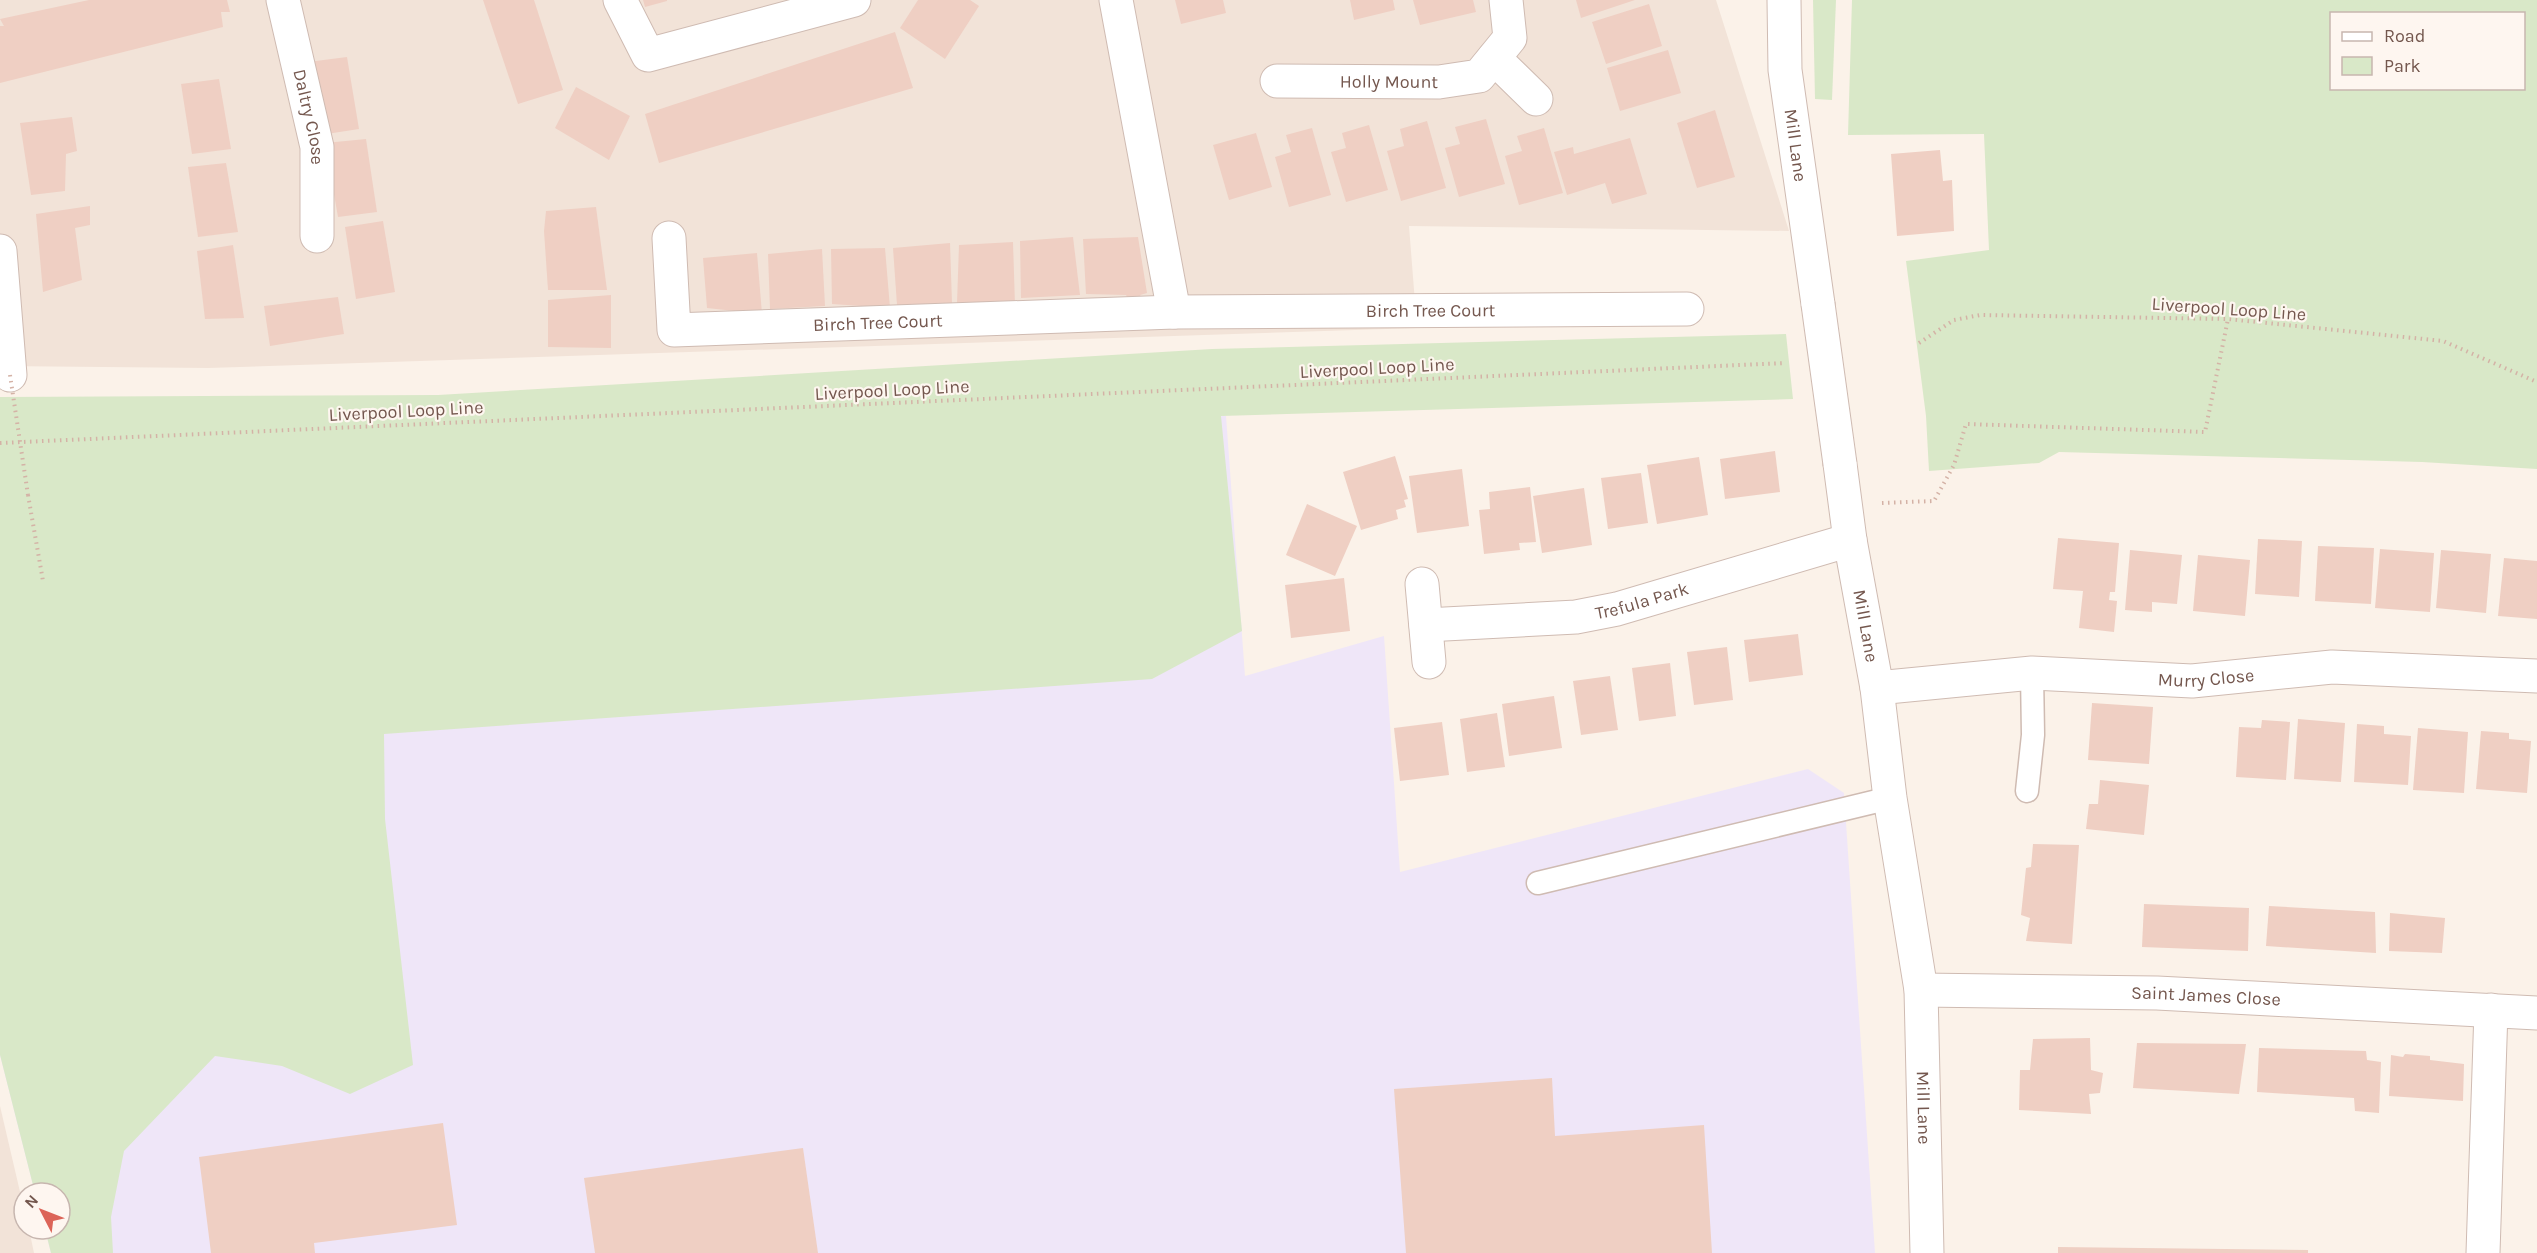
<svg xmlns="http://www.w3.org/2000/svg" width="2537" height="1253" viewBox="0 0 2537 1253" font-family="Karla,sans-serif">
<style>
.residential{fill:#f2e3d8}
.education{fill:#efe6f8}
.green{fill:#d9e8c8;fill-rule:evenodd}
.building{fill:#efcfc3}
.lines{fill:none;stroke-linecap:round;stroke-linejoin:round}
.lane-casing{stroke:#cfbbb2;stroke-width:25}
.street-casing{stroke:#cfbbb2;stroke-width:35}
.path{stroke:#d4b2a6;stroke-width:4;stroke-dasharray:1.5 4.5;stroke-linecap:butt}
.lane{stroke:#fff;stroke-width:22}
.street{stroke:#fff;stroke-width:33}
.street-bridge-casing{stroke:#cfbbb2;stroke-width:35;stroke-linecap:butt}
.path-bridge{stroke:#d4b2a6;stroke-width:4;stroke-dasharray:1.5 4.5;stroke-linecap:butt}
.street-bridge{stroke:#fff;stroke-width:33}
.labels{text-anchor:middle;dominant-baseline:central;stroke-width:4.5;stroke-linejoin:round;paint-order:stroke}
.street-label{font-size:18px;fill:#74574e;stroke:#fef6f0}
</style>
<rect width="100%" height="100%" fill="#fbf2e9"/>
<g class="residential">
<polygon points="0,0 1716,0 1789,231 1409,226 1417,328 208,368 0,366"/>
<polygon points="0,1106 24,1209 24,1229 29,1229 34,1253 0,1253"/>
</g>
<polygon class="education" points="1226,416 1245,676 1384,636 1400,872 1808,769 1844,793 1875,1253 51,1253 45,1229 60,1229 60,1193 35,1193 0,1055 0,550 57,468"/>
<g class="green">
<polygon points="1813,0 1836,0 1832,100 1815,99"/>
<path d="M1852 0H2537V469L2422 462 2059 452 2039 463 1929 471 1926 416 1906 261 1989 250 1984 134 1848 135ZM2332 14H2524V88H2332Z"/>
<polygon points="1786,334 1793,399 1221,416 1242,631 1152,679 384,734 385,819 413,1065 350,1094 282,1066 215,1056 124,1151 111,1217 113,1253 51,1253 45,1229 60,1229 60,1193 35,1193 0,1055 0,397 438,395 1212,349"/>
</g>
<g class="building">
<polygon points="89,0 227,0 230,12 221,12 223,27 0,83 0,26 4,26 0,19"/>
<polygon points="483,0 534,0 563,90 518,104"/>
<polygon points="643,0 667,0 667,1 645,7"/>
<polygon points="918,0 970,0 979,6 945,59 900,28"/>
<polygon points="1175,0 1223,0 1226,13 1181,24"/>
<polygon points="1350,0 1393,0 1395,10 1354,20"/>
<polygon points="1413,0 1473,0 1476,12 1420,25"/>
<polygon points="1576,0 1635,0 1581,18"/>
<polygon points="1649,4 1662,46 1606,64 1592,22"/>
<polygon points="895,32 913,88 659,163 645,114"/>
<polygon points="1668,50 1681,93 1620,111 1607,68"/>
<polygon points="347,57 359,129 320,135 308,62"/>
<polygon points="219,79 231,149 192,154 181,84"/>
<polygon points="576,87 630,116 609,160 555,128"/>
<polygon points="1715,110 1735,177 1697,188 1677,123"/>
<polygon points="72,117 77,151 66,154 65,191 31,195 20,123"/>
<polygon points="1486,119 1505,184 1459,197 1445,148 1460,144 1455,127"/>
<polygon points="1427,121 1446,188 1401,201 1387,151 1404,146 1400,129"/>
<polygon points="1369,125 1388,190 1346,202 1331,152 1346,148 1342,133"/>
<polygon points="1312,128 1331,195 1289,207 1275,157 1291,152 1286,135"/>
<polygon points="1544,128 1563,193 1519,205 1505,156 1522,151 1517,136"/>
<polygon points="1256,133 1272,187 1229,200 1213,145"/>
<polygon points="1630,138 1647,194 1612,204 1605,183 1567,195 1554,152 1573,147 1574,154"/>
<polygon points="366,139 377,212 338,217 325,143"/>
<polygon points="1940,150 1943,181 1952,180 1954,231 1897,236 1891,154"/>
<polygon points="226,163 238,232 198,237 188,167"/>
<polygon points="90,206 90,225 75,228 82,280 43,292 36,214"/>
<polygon points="596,207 607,290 548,290 544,231 546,211"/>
<polygon points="383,221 395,292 356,299 345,227"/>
<polygon points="1073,237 1080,295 1021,298 1020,241"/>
<polygon points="1138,237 1147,293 1140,295 1143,299 1129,301 1126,295 1086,294 1083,239"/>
<polygon points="1013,242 1015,306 957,303 959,245"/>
<polygon points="950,243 952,303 897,305 893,248"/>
<polygon points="233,245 244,318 205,319 197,251"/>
<polygon points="885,248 890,308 832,304 831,249"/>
<polygon points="822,249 825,306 770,309 768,254"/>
<polygon points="757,253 762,314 707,308 703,258"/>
<polygon points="611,295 611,348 548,347 548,300"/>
<polygon points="338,297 344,334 270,346 264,306"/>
<polygon points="1775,451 1780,492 1725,499 1720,459"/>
<polygon points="1395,456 1408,499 1404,500 1406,507 1396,510 1398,519 1361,530 1343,472"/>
<polygon points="1699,457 1708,515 1657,524 1647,465"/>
<polygon points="1462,469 1469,526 1417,533 1409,476"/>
<polygon points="1641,473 1648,523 1608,529 1601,478"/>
<polygon points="1530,487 1536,542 1519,543 1520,550 1484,554 1479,510 1490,509 1489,492"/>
<polygon points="1584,488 1592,545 1542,553 1533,496"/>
<polygon points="1307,504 1357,526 1335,576 1286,555"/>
<polygon points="2058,538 2119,543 2115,592 2110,592 2109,600 2117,601 2114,632 2079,628 2083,591 2053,589"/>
<polygon points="2258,539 2302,541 2299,597 2255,594"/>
<polygon points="2318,546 2374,548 2371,604 2315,601"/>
<polygon points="2380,549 2434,553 2430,612 2375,608"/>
<polygon points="2130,550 2182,555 2177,604 2152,602 2152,612 2125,610"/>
<polygon points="2441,550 2491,554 2486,613 2436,608"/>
<polygon points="2198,555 2250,560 2245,616 2193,611"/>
<polygon points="2504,558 2537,561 2537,619 2498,616"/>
<polygon points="1344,578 1350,631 1291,638 1285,585"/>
<polygon points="1798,634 1803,675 1749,682 1744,640"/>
<polygon points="1727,647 1733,700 1694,705 1687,652"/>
<polygon points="1670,663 1676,716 1639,721 1632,668"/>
<polygon points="1610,676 1618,730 1581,735 1573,681"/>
<polygon points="1554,696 1562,748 1509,756 1502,704"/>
<polygon points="2092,703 2153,707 2149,764 2088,760"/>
<polygon points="1497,713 1505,767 1467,772 1460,719"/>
<polygon points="2298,719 2345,723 2341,782 2294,779"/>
<polygon points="2262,720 2290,722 2286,780 2236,777 2239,727 2261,728"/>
<polygon points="1442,722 1449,775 1400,781 1394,728"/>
<polygon points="2357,724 2384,726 2384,734 2411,736 2408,785 2354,782"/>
<polygon points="2418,728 2468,732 2464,793 2413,790"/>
<polygon points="2481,731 2509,733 2509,739 2531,741 2527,793 2476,789"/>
<polygon points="2100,780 2149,785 2144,835 2086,829 2089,804 2098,804"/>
<polygon points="2033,844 2079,845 2072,944 2026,941 2030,918 2021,915 2026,868 2031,867"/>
<polygon points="2144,904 2249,908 2248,951 2142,947"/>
<polygon points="2269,906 2375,912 2376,953 2266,946"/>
<polygon points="2390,913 2445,918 2442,953 2389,951"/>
<polygon points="2090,1038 2091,1070 2103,1073 2100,1093 2089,1094 2091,1114 2019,1110 2020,1070 2030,1070 2033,1039"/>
<polygon points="2137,1043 2246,1044 2239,1094 2133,1088"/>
<polygon points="2259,1048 2366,1051 2367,1060 2381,1062 2379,1113 2355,1111 2354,1098 2257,1092"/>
<polygon points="2405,1054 2430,1056 2430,1060 2464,1064 2463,1101 2389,1096 2391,1055 2403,1057"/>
<polygon points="1552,1078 1555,1136 1704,1125 1712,1253 1406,1253 1394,1089"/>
<polygon points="443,1123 457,1225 314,1243 315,1253 211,1253 199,1157"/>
<polygon points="803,1148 818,1253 595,1253 584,1178"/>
<polygon points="2058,1247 2308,1250 2308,1253 2058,1253"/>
</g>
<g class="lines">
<defs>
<g id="lane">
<polyline points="2027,791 2033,735 2032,673"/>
<polyline points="1538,883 1890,798"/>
</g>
<g id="street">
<path id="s1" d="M283 0 317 147V236"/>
<polyline points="620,0 648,55 854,0"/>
<polyline points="1116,0 1174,312"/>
<path id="s2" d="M1784 0 1785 70 1818 304"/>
<polyline points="1494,58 1536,99"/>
<path id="s3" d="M1277 81 1439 82 1479 76 1510 38 1506 0"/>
<path id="s4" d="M669 238 674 330 1174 312 1687 309"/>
<polyline points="0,251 10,375"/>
<path id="s5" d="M1840 464 1850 540 1877 688 1890 798 1921 990 1927 1253"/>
<polyline points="1422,584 1429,662"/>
<path id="s6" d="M1426 625 1576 617 1617 609 1850 540"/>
<path id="s7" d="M1877 688 2032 673 2192 681 2332 667 2537 676"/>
<path id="s8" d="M1921 990 2157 993 2537 1013"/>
<polyline points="2483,1253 2491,1010"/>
</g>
</defs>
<use href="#lane" class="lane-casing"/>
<use href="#street" class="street-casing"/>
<g class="path">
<polyline points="1919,343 1954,320 1980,315 2228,319 2443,341 2537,382"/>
<polyline points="0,443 1785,363"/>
<polyline points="28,495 43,581"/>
<polyline points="1882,503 1934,501 1954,465 1966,424 2205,432 2228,319"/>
</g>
<use href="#lane" class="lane"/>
<use href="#street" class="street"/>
<defs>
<polyline id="street-bridge" points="1818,304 1840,464"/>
</defs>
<use href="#street-bridge" class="street-bridge-casing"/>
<polyline class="path-bridge" points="10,375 28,495"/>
<use href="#street-bridge" class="street-bridge"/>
</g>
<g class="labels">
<g class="street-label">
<text stroke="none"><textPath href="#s3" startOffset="112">Holly Mount</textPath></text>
<text stroke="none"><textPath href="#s1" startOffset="120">Daltry Close</textPath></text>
<text stroke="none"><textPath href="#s2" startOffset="146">Mill Lane</textPath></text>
<text transform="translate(2229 309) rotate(4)">Liverpool Loop Line</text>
<text stroke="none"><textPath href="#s4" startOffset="849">Birch Tree Court</textPath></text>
<text stroke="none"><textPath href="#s4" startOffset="296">Birch Tree Court</textPath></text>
<text transform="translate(1377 368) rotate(-3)">Liverpool Loop Line</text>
<text transform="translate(892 390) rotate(-3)">Liverpool Loop Line</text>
<text transform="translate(406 411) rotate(-3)">Liverpool Loop Line</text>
<text stroke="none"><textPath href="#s6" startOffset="218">Trefula Park</textPath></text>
<text stroke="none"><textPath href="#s5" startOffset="164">Mill Lane</textPath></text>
<text stroke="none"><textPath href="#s7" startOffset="330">Murry Close</textPath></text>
<text stroke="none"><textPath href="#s8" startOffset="285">Saint James Close</textPath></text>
<text stroke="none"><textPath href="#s5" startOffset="650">Mill Lane</textPath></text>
</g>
</g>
<rect x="2330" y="12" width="195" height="78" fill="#fef6f0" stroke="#c7b6af" stroke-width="1.5"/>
<rect x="2342" y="32" width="30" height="9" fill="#ffffff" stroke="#c7b6af" stroke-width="1.5"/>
<text x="2384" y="42" font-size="18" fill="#74574e">Road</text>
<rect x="2342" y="57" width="30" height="18" fill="#d9e8c8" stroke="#c7b6af" stroke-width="1.5"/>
<text x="2384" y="72" font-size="18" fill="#74574e">Park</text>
<g transform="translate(42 1211) rotate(312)"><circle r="28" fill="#fef6f0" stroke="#c7b6af" stroke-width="1.5"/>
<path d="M0-4.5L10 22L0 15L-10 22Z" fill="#dc6458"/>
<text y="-9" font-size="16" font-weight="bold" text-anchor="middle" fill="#74574e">N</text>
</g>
</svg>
